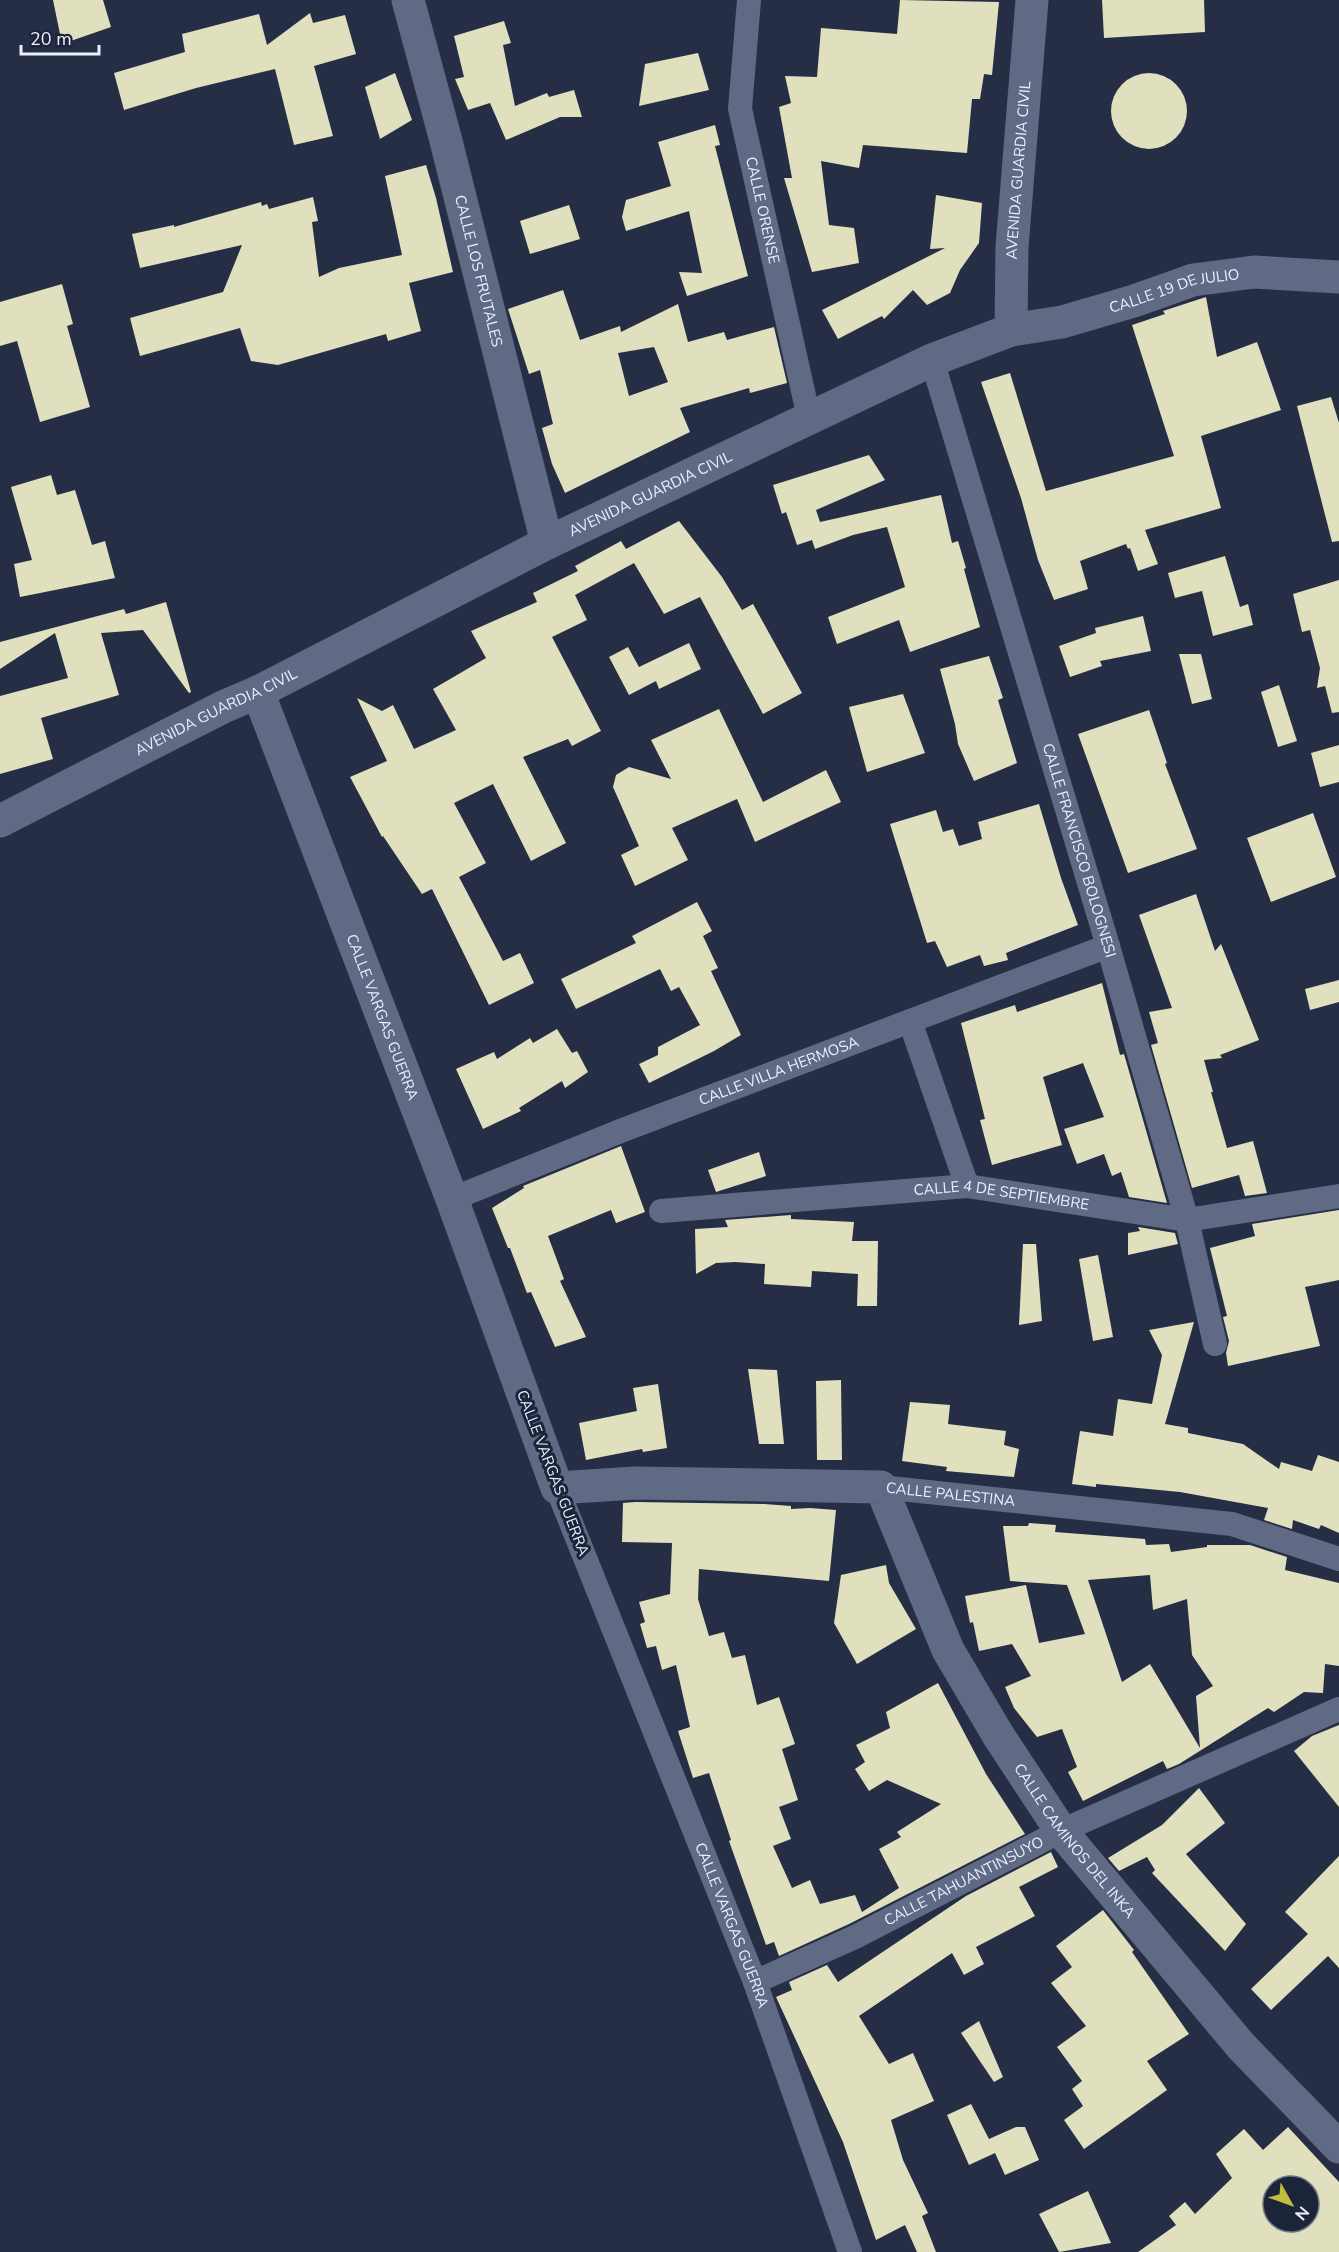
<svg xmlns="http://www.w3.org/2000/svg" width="1339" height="2252" viewBox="0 0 1339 2252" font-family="'Nunito Sans',sans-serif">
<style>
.building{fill:#e0e0bf;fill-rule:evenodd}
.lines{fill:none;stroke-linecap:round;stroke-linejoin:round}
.street{stroke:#616a85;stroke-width:24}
.secondary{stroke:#616a85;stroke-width:33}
.labels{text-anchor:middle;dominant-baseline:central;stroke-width:6;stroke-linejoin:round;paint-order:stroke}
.street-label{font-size:15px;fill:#e9effe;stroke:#1c243a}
</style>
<rect width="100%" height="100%" fill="#262e45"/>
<g class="building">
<polygon points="53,0 103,0 111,27 62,44"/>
<polygon points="900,0 999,2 992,75 984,74 980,99 972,99 967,153 863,145 859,168 821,161 829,225 854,228 859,263 812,272 784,178 792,178 779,107 791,103 785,76 817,77 821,28 897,34"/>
<polygon points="1102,0 1204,0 1205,32 1104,38"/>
<polygon points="310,13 313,23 345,15 356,54 314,66 333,136 294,145 275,69 196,88 124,110 114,73 185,52 182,34 259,14 267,45"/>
<polygon points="504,21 511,43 503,45 515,106 547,93 549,97 574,90 582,117 560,117 506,140 490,103 468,110 455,79 464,77 454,36"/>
<polygon points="698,53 709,90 639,106 645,64"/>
<circle cx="1149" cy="111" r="38"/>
<polygon points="395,73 412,120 380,139 365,87"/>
<polygon points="715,125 720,145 715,146 748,276 687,296 679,272 702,273 689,211 626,231 622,217 626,200 671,186 658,142"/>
<polygon points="426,165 436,198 453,272 409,283 421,331 388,341 386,334 278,365 251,361 240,328 140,356 130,318 223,292 242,245 140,268 132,234 174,225 174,227 261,202 262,206 267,204 269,209 313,197 318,221 312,222 319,277 339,268 402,255 385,176"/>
<polygon points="936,195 982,203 979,243 960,270 950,293 927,305 913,290 884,319 882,316 838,339 822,310 945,248 930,249"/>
<polygon points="569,205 580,239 530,254 520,221"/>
<polygon points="62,284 73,324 67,326 90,407 40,422 17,341 0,346 0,302"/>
<path d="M563 290 580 340 620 326 621 332 678 304 688 342 724 332 727 340 774 327 787 383 750 393 749 388 680 408 690 432 565 493 552 464 542 428 553 424 540 370 529 374 508 309ZM654 347 668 382 629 396 618 353Z"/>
<polygon points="1206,297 1217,357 1257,342 1281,410 1201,436 1221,508 1145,530 1158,564 1138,571 1130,548 1128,549 1126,544 1080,561 1088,589 1054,600 1038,560 1021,498 981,382 1010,373 1046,491 1174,456 1132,325 1165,314 1163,311"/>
<polygon points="1331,397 1339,423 1339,541 1332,542 1297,406"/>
<polygon points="869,455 885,480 816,510 820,522 941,495 952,543 958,541 966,568 964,569 980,627 910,652 899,620 837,644 828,617 905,587 887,527 853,535 815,549 812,540 797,545 786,512 782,514 773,485"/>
<polygon points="51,475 57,495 75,490 92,545 105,541 115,578 20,597 14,564 32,560 11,487"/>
<polygon points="679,521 722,577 742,610 753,604 802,693 763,714 700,597 664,614 634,563 575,595 587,620 552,637 601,731 572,746 568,739 523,757 566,843 531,861 493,784 454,803 486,863 459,877 503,961 520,953 534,983 489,1005 432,889 422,894 383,836 382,837 350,777 387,761 357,698 382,711 393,705 414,749 456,730 433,689 486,658 471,631 537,602 533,593 578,571 575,566 621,541 626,549"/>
<polygon points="1225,556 1240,607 1248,604 1253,625 1213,636 1202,591 1175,598 1168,573"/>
<polygon points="1339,580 1339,712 1332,713 1325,686 1317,688 1320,668 1310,630 1302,632 1293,594"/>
<polygon points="166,602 191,692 189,693 143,630 101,633 119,695 41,718 53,759 0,774 0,696 68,678 55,633 0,669 0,642 124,609 126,614"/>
<polygon points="1143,616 1151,651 1100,661 1102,666 1070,677 1059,646 1096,633 1095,628"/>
<polygon points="689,643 701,669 659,689 656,681 629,695 609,657 628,647 639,667"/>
<polygon points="1179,654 1201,654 1212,699 1192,704"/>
<polygon points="989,656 1003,698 998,700 1017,763 974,781 958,744 955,724 940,669"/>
<polygon points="1279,685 1297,741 1278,747 1261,692"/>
<polygon points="903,694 925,753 867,772 849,707"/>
<polygon points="719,709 763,802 826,770 841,802 755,842 737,799 672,828 688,860 635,886 621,855 639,846 613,787 616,775 629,767 671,779 651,740"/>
<polygon points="1149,710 1167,763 1165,764 1197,849 1128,873 1078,734"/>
<polygon points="1339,745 1339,782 1320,787 1311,753"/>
<polygon points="1039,804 1061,878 1078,925 1006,953 1008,960 984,966 980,955 947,967 935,941 927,943 890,824 936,810 943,832 953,829 959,846 982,839 978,822"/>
<polygon points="1313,813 1336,877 1271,902 1247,838"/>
<polygon points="1196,894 1215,951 1221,944 1259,1040 1220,1055 1222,1058 1204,1060 1213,1092 1211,1092 1227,1148 1253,1141 1267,1193 1245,1196 1239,1175 1192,1188 1151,1045 1158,1043 1149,1012 1172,1008 1139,915"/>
<polygon points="697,902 712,931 703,936 718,968 711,971 741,1035 714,1051 649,1083 639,1064 658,1055 658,1047 700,1025 679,987 671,991 660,969 576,1009 561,979 636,943 632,936"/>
<polygon points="1339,980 1339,1002 1310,1010 1305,989"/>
<polygon points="1102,983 1120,1055 1124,1054 1167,1203 1129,1197 1121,1172 1112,1176 1104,1154 1077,1164 1064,1129 1104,1117 1083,1063 1043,1077 1062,1145 992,1165 980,1120 985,1119 961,1023 1015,1005 1017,1012"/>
<polygon points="557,1029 572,1053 577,1051 588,1072 565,1088 562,1081 519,1108 521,1111 483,1129 456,1069 494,1052 497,1059 530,1038 533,1043"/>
<polygon points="621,1146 645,1212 616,1223 611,1210 548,1236 564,1279 560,1281 586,1337 555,1347 531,1292 527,1293 510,1248 508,1248 492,1208 524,1188 523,1186"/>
<polygon points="759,1152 766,1176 716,1192 708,1170"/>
<polygon points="1339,1210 1339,1280 1305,1287 1320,1346 1228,1366 1226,1353 1229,1341 1223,1317 1227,1316 1210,1248 1255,1236 1252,1224"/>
<polygon points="791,1215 791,1219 854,1222 852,1241 878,1241 877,1306 857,1306 858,1274 812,1271 811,1287 764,1284 765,1264 735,1262 716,1263 696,1274 695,1229 728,1227 725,1220"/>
<polygon points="1138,1227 1175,1233 1178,1244 1128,1255 1128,1233 1140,1231"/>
<polygon points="1023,1244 1036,1244 1042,1321 1019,1325"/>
<polygon points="1098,1255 1113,1337 1093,1341 1079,1259"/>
<polygon points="1194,1322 1165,1424 1188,1428 1188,1433 1243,1444 1279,1469 1281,1462 1312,1471 1318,1455 1339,1462 1339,1533 1321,1525 1319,1529 1293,1520 1292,1529 1264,1520 1268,1508 1180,1492 1096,1484 1096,1487 1072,1484 1080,1431 1113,1436 1118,1399 1152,1404 1162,1355 1149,1330"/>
<polygon points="748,1369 777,1370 784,1444 759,1444"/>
<polygon points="841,1380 842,1460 817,1460 816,1381"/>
<polygon points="658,1384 667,1448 643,1452 642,1449 586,1460 579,1423 637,1411 633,1388"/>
<polygon points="910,1402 950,1405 948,1424 1006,1431 1004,1445 1019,1449 1014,1477 946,1471 947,1467 902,1461"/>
<polygon points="635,1502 764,1504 791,1506 791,1509 810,1508 836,1510 829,1581 699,1569 698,1599 709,1636 724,1632 732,1658 745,1655 757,1705 779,1697 795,1744 782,1749 798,1800 779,1807 791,1839 773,1846 792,1888 810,1880 820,1904 855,1895 862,1912 899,1888 879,1849 901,1837 897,1832 941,1804 887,1780 869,1791 855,1769 865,1762 856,1745 890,1728 886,1712 938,1683 986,1774 1025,1834 849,1924 779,1956 774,1942 766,1945 729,1841 731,1840 709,1773 693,1778 678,1731 690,1727 676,1665 662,1670 656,1646 647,1648 640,1624 645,1622 639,1602 670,1594 672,1543 622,1542 623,1503"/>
<path d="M1029 1523 1056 1525 1055 1532 1145 1539 1146 1545 1169 1544 1171 1552 1207 1547V1545H1250L1287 1557 1285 1570 1339 1583V1666L1325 1664 1323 1693 1304 1692 1274 1712 1268 1708 1179 1764 1167 1769 1163 1761 1083 1801 1068 1772 1077 1767 1062 1729 1037 1737 1014 1708 1005 1687 1031 1676 1012 1644 979 1651 973 1622 970 1623 965 1596 1026 1585 1039 1643 1085 1634 1067 1585 1010 1581 1003 1526H1028ZM1150 1575 1153 1610 1187 1599 1192 1655 1213 1686 1196 1696 1200 1748 1150 1664 1122 1682 1088 1580Z"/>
<polygon points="886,1565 889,1583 916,1629 857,1664 834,1623 841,1575"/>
<polygon points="1339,1725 1339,1807 1294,1751 1312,1736"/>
<polygon points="1199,1788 1225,1823 1186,1854 1246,1924 1225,1951 1152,1873 1155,1870 1147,1857 1119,1871 1108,1858 1162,1825"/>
<polygon points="1051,1852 1058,1867 1019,1887 1035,1916 976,1947 984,1964 964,1975 952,1953 859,2016 889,2064 913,2053 934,2101 891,2120 903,2160 928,2213 922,2216 936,2252 917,2252 905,2225 876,2240 843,2142 776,1997 792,1990 789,1982 827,1965 838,1982 966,1896"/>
<polygon points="1339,1856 1339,1968 1328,1956 1271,2010 1251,1989 1308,1934 1285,1912"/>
<polygon points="1103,1910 1134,1950 1132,1952 1189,2034 1147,2061 1167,2090 1084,2149 1064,2120 1083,2106 1072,2089 1082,2081 1057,2047 1086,2026 1051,1983 1072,1967 1056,1946"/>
<polygon points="979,2021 1003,2077 994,2082 961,2033"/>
<polygon points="971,2104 989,2139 1016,2127 1025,2127 1039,2160 1005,2175 995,2153 969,2165 947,2115"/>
<path d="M1288 2127 1339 2182V2252H1138L1176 2225 1169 2216 1185 2202 1195 2214 1232 2178 1216 2154 1244 2129 1263 2150ZM1273 2186H1309V2222H1273Z"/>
<polygon points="1088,2191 1111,2243 1059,2252 1039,2214"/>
</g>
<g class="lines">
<g class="street">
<path id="s1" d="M749 0 740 109 809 418"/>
<path id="s2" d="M932 360 1108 946 1187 1220 1215 1344"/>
<polyline points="910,1021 967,1186"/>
<path id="s3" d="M452 1199 623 1130 1108 946"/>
<path id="s4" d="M661 1211 967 1186 1187 1220 1339 1196"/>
<path id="s5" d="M881 1487 1232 1524 1339 1559"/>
<path id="s6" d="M557 1488 755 1982 850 2252"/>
<path id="s7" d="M755 1982 855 1937 1061 1831 1339 1709"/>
</g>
<g class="secondary">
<path id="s8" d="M408 0 445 137 547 543"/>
<path id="s9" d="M1011 330 1012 247 1032 0"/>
<path id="s10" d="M258 692 452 1199 557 1488 635 1483 881 1487 948 1650 998 1735 1061 1831 1241 2046 1339 2147"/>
<path id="s11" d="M0 821 223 707 258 692 547 543 932 360 1011 330 1062 322 1134 301 1193 280 1254 272 1339 277"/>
</g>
</g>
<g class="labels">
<g class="street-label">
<text stroke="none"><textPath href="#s9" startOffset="160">AVENIDA GUARDIA CIVIL</textPath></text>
<text stroke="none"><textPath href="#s1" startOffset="213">CALLE ORENSE</textPath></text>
<text stroke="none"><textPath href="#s8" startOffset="280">CALLE LOS FRUTALES</textPath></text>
<text stroke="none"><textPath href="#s11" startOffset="1293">CALLE 19 DE JULIO</textPath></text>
<text stroke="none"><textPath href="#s11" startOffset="728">AVENIDA GUARDIA CIVIL</textPath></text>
<text stroke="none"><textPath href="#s11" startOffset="242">AVENIDA GUARDIA CIVIL</textPath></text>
<text stroke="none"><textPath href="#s2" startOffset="512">CALLE FRANCISCO BOLOGNESI</textPath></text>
<text stroke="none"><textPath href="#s10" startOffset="348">CALLE VARGAS GUERRA</textPath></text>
<text stroke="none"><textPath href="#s3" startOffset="351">CALLE VILLA HERMOSA</textPath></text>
<text stroke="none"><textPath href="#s4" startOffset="342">CALLE 4 DE SEPTIEMBRE</textPath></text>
<text transform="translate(553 1473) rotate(69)">CALLE VARGAS GUERRA</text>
<text stroke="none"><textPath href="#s5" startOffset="70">CALLE PALESTINA</textPath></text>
<text stroke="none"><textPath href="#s10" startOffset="1580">CALLE CAMINOS DEL INKA</textPath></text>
<text stroke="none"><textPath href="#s7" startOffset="232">CALLE TAHUANTINSUYO</textPath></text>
<text stroke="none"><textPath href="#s6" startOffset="471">CALLE VARGAS GUERRA</textPath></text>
</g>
</g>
<g transform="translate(1291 2204) rotate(130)"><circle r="28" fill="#1c243a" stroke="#6e7588" stroke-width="1.5"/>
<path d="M0-4.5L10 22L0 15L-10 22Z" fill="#c2bd3f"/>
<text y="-9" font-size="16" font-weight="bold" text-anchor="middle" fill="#e9effe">N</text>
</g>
<path d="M21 45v9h78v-9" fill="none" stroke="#e9effe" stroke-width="3"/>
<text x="30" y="45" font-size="18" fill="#e9effe" stroke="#1c243a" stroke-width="4.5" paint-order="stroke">20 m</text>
</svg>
